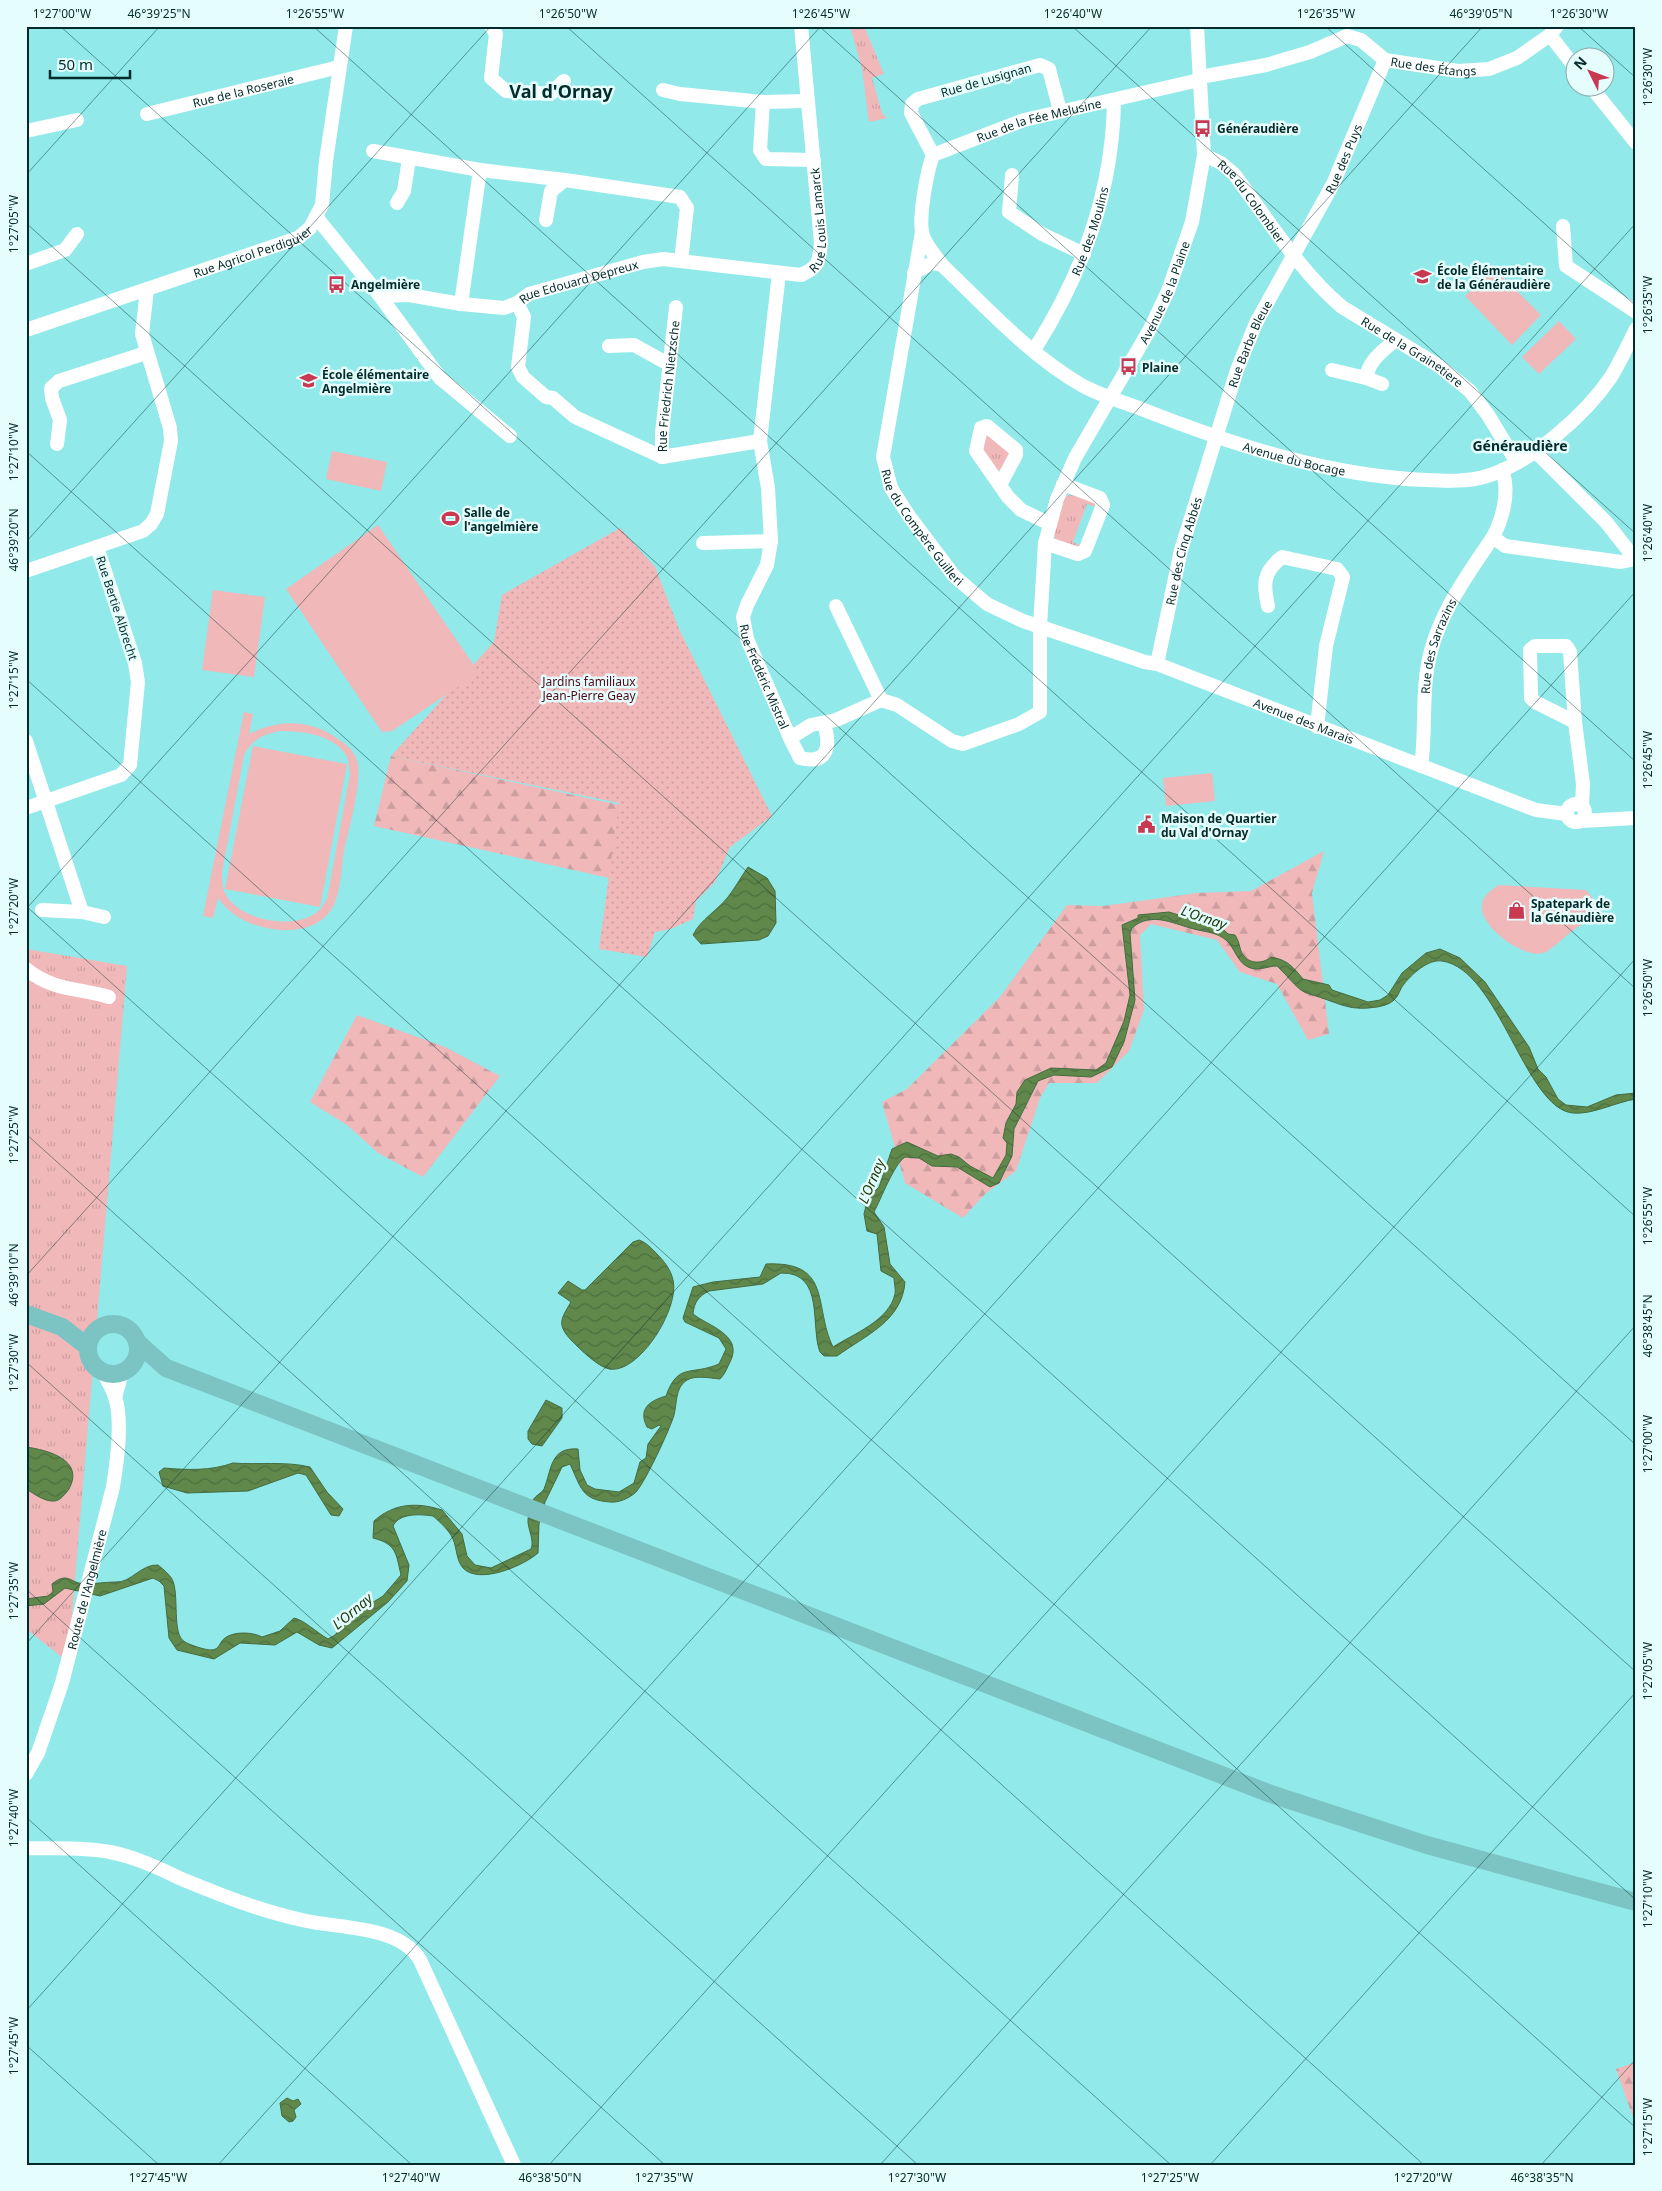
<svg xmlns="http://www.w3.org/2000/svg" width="1662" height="2191" viewBox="0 0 1662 2191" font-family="'Noto Sans',sans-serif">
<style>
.grass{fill:url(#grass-tufts)}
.forest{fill:url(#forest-firs)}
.garden{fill:url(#garden-dots)}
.pitch{fill:#f1b8ba;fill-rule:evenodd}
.water{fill:url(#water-waves);stroke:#446c41}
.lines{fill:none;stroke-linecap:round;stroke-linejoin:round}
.minor{stroke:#fff;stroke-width:14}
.major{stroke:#7cc4c4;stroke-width:18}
.ticks{fill:none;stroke:#032b2b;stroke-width:1;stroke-opacity:0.45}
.labels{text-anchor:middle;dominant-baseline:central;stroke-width:5;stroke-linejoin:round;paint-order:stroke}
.street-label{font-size:12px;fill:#032b2b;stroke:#e5fefd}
.poi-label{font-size:12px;font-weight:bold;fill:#032b2b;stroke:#e5fefd;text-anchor:start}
.park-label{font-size:12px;fill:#520919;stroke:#e5fefd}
.neighbourhood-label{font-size:14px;font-weight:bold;fill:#032b2b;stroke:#e5fefd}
.water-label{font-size:14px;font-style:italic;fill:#213c0f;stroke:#e5fefd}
.district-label{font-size:18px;font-weight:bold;fill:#032b2b;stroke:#e5fefd}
.neatline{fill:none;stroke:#032b2b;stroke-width:2}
.ticks-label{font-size:12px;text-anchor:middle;fill:#032b2b}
</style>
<defs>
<pattern id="grass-tufts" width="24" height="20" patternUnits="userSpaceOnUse" patternTransform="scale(1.25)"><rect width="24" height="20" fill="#f1b8ba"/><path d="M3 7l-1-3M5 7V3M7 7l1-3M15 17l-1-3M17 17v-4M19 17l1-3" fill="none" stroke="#cd9ea0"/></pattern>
<pattern id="forest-firs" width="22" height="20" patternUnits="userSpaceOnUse" patternTransform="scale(1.25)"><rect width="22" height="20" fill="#f1b8ba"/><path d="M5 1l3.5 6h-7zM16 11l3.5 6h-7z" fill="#cd9ea0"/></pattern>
<pattern id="garden-dots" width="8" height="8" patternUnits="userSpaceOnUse" patternTransform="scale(1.25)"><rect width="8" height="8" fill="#f1b8ba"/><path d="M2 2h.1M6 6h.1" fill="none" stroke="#cd9ea0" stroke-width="1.8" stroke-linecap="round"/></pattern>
<pattern id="water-waves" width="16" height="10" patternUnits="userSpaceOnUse" patternTransform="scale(1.25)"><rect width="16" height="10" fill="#60884b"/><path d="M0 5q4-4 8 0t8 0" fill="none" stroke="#4d6f3f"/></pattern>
</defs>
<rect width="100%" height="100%" fill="#91e9e9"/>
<g class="grass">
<polygon points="850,26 864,26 884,74 872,78 882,113 887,118 869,122 862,69"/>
<polygon points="986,433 1007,449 1010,454 1001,470 996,471 982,453"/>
<polygon points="1072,495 1093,501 1096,507 1087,504 1073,542 1081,546 1079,547 1058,543 1053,534 1065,496"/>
<polygon points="26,949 127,966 68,1662 26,1629"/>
</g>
<g class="forest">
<polygon points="391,756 620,805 614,879 374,826"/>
<polygon points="1324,851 1312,893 1329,1034 1308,1040 1277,984 1240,972 1217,940 1151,924 1140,935 1144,1010 1129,1051 1097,1083 1049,1083 1040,1098 1016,1171 985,1194 963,1218 905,1183 882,1102 907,1089 1000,997 1067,905 1103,906 1197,893 1251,891"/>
<polygon points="357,1015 445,1047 500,1076 423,1177 378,1153 347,1125 310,1102"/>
<polygon points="1636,2062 1636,2126 1616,2069"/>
</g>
<polygon class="garden" points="620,528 655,567 679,629 772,816 730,847 715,882 696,901 693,919 671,929 655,932 647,957 599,949 619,803 391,756 494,642 502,595"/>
<g class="pitch">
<polygon points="1493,267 1541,315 1512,345 1465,296"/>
<polygon points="1559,321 1576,339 1539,374 1522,357"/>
<polygon points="332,451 387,462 381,491 326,479"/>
<polygon points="378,525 479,673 392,731 382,732 286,589"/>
<polygon points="213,590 265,597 254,677 202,670"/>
<path d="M244 712 253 714 249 734C279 719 310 719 338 739 347 744 357 754 358 765 361 787 349 828 344 851 341 869 341 895 331 910 312 938 265 933 240 918 231 913 224 906 218 898L213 918 203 916ZM280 731C301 731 333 734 346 755 349 760 349 768 350 774L327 899C323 906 319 912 311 916 288 928 240 920 226 895 222 889 222 880 222 872L244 755C252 739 264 734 280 731Z"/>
<polygon points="253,746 347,764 320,907 225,889"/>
<polygon points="1212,773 1215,801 1166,806 1163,778"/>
<path d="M1499 885 1586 890 1595 901 1597 910C1590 921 1581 924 1571 932 1563 938 1552 950 1543 953 1523 959 1478 925 1482 905 1483 895 1491 890 1499 885Z"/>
</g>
<g class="water">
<path d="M748 867 767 878 775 891 776 923 768 936 759 940 701 944 693 935C701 919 717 911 728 897 735 888 741 877 748 867Z"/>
<path d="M1169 912 1223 929 1228 934 1235 935C1239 941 1239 945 1241 951 1246 964 1262 965 1271 957 1288 960 1293 967 1303 979L1329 985 1332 990 1368 1002 1380 1000 1388 995 1402 973 1426 953 1440 949 1460 958 1485 982 1529 1047 1538 1069 1546 1077 1558 1099 1566 1105 1587 1107 1616 1095 1636 1093V1099C1616 1102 1592 1115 1573 1113 1525 1109 1499 969 1442 961 1428 959 1412 974 1404 984 1400 988 1399 996 1394 1000 1390 1004 1383 1006 1377 1007 1351 1011 1343 1005 1319 997 1314 995 1306 994 1301 990 1293 984 1285 973 1277 966 1267 966 1258 972 1248 967 1237 962 1235 948 1226 940 1218 933 1207 932 1198 930 1175 925 1152 910 1132 928L1130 933 1135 1000 1124 1042 1112 1067 1091 1077 1054 1075 1038 1081 1014 1129 1012 1156 999 1183 990 1187 957 1167 932 1166 919 1158 905 1157C894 1164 881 1199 874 1212L884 1227 890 1264 905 1282C902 1321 866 1335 837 1356H824L820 1352C810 1326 825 1272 781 1273L763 1284 709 1291C699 1296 694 1302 693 1314 708 1326 744 1335 730 1362 727 1368 725 1374 720 1379 709 1378 696 1375 687 1380 675 1387 677 1404 674 1415 670 1429 644 1485 635 1493 629 1498 619 1503 610 1502 581 1500 581 1487 570 1464L562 1467 545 1502 539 1524 538 1553C523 1566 479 1585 463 1568 456 1560 457 1548 453 1539 449 1530 440 1522 433 1516 420 1514 399 1513 393 1526L409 1565 407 1581 388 1602 332 1648 319 1645 297 1632 275 1645 240 1643 214 1659 177 1650 169 1638 164 1586 159 1581 153 1578 100 1596 65 1588 44 1604 26 1606V1599L48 1596 53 1592 52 1584C68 1571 70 1583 84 1584 95 1584 105 1582 116 1582 131 1583 141 1564 158 1565 163 1569 169 1574 172 1579 180 1594 171 1635 185 1642 190 1645 205 1650 211 1650 220 1650 219 1642 225 1638 234 1631 253 1632 262 1637L280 1631 294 1618C304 1620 316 1632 328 1639L335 1635 351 1616 383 1596 401 1575C396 1554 397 1544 373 1538L374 1521C394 1503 417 1502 442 1510L462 1534 467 1556 475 1565 491 1568 531 1549C535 1540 527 1528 528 1519 529 1514 531 1504 533 1500 536 1495 542 1493 544 1489 552 1469 550 1447 578 1449L580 1470 587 1485 595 1489 619 1492 634 1483 640 1462 646 1458 648 1444 661 1426 659 1425 652 1429 647 1427C638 1409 649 1401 666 1396 678 1362 691 1376 719 1364L726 1349 719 1338 685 1322 683 1318 693 1287 713 1282 760 1277 766 1264C833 1261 813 1306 833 1347 853 1334 889 1321 895 1294 896 1289 894 1283 894 1278L881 1271 877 1234 867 1231 864 1214 868 1198 879 1187 892 1149 907 1142 938 1156 951 1154 959 1157 970 1166 993 1178 1006 1155 1007 1143 1003 1138 1006 1123 1016 1104 1017 1092 1025 1080 1051 1068 1096 1070 1106 1063 1124 1021 1130 995 1122 925 1138 918V915Z"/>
<path d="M639 1240C647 1243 651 1248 657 1254 664 1261 671 1270 673 1280 680 1307 640 1374 609 1369 597 1366 581 1350 572 1341 557 1325 560 1320 571 1302L558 1293 568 1281 582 1290H585L633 1242Z"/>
<polygon points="546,1400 562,1408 562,1418 542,1446 532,1444 528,1439 528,1431"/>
<path d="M26 1447C48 1450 85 1460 69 1489 65 1494 61 1500 55 1501 44 1502 35 1494 26 1489Z"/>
<path d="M233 1463C258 1465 285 1461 310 1467L327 1492 343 1509 339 1516 331 1515 306 1475 298 1473 248 1491 187 1493 163 1486 159 1472 164 1468C187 1470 211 1471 233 1463Z"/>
<polygon points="287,2098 293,2101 298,2099 301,2104 294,2110 296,2117 293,2121 289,2122 282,2116 280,2103"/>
</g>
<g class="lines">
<g class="minor">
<polyline points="491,26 496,34 491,78 506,91 550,94 564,81"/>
<polyline points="1550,35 1574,66"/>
<polyline points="1592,88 1636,143"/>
<polyline points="663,90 680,94 763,102"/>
<polyline points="807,101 763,102 760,150 766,159 814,160"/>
<path id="s1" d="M1060 111 1049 69 1040 65 918 99 912 104 911 113 933 155 1024 120 1195 81 1206 76 1266 65 1310 52 1347 36 1361 40 1385 60 1458 71 1489 69 1517 58 1550 35 1557 26"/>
<path id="s2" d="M147 114 339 67"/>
<polyline points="26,131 77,120"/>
<polyline points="373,151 480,170"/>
<path id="s3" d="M1204 155 1221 163 1234 174C1267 218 1300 272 1342 307L1439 366 1470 391 1488 415 1516 461"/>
<polyline points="1012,175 1009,212 1042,234 1084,254"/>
<polyline points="397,203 404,191 409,159"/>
<polyline points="317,218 380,296 440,378 510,436"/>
<polyline points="546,220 551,191 565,180 680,197 687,208 681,261"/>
<polyline points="1563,226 1566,266 1636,312"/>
<path id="s4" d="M922 232 883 457 891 488 909 516 955 577 987 604 1023 621 1145 662 1157 664 1536 810 1567 814"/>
<polyline points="26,264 65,250 77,234"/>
<path id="s5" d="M942 265C986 307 1029 355 1083 386 1102 396 1123 402 1144 410 1233 445 1329 476 1426 480 1446 481 1468 482 1487 476 1531 463 1586 414 1611 377 1620 362 1628 345 1636 329"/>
<path id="s6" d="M779 273 760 441 768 488 771 541 767 565 747 605 743 617 747 639 790 738"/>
<path d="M914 273 932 263 942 265C935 255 924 244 922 232 919 215 927 171 933 155"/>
<path id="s7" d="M380 296 409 295 461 304 504 308 517 303 529 294 643 262 663 259 801 275C819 267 819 262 821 243L801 26"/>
<polyline points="517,303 524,317 518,367 523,377 546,397 553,398 575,417 662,457"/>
<polyline points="461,304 480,170 565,180"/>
<path id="s8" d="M26 330 298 238 310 228 322 205 326 161 346 26"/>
<polyline points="609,346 634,345 670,365"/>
<path id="s9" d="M1034 350C1082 275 1113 190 1114 100"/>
<polyline points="1332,370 1366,378 1382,384"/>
<path d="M1366 378C1369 360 1382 352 1395 340"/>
<polyline points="57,444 60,420 52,398 51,388 59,381 146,353"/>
<path id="s10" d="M662 457V433L676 307"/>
<polyline points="662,457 760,441"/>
<path d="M1502 470C1510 491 1503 518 1493 537L1505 546 1621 562 1635 559 1606 522 1535 451"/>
<polyline points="1000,485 1016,455 1016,450 987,426 981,428 976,451 1008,497 1021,510 1050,524"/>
<polyline points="703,543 771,541"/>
<polyline points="1045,543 1078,554 1085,551 1103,505 1100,498 1063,484"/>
<polyline points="26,571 143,531 151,524 157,514 171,441 170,428 142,334 147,289"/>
<polyline points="836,606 881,700"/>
<path d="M1268 606C1263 584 1263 572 1282 557L1337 569 1343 577 1326 646 1317 727"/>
<path id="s11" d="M1157 664 1181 550 1237 370 1256 323 1333 184 1385 60"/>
<polyline points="1575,722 1535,702 1531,698 1530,650 1535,646 1566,646 1570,652 1575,722 1583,784 1582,806"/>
<path id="s12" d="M824 724C831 746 828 765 800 758L790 738 811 725 836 720 881 700 897 705 952 741 963 744 1019 724 1040 712V626L1045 543 1057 499 1075 458 1150 329 1168 291 1192 222 1204 155 1197 26"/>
<polyline points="26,741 82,912 42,910"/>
<path id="s13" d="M1421 766C1426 735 1422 702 1427 670 1434 620 1465 578 1493 537"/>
<circle cx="1576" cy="813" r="9"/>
<polyline points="26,808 121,775 130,765 138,682 135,663 97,547"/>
<polyline points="1581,821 1636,818"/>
<polyline points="82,912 104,917"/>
<path d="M26 969C53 991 79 988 109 997"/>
<polyline points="115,1398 122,1372"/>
<path id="s14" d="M26 1774 38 1753 62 1683 113 1487C117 1462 123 1421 115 1397 112 1388 107 1380 103 1372"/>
<path d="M26 1848C54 1849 83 1847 110 1852 136 1857 160 1869 184 1880 223 1896 261 1911 302 1920 339 1929 399 1925 420 1960L514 2165"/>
</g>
<g class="major">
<polyline points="26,1314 62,1327 88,1347"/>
<circle cx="113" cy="1349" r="25"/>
<polyline points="137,1342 166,1368 1271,1794 1427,1845 1636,1902"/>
</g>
</g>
<path class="ticks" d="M60 26 1636 1445M313 26 1636 1217M566 26 1636 989M819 26 1636 762M1072 26 1636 534M1325 26 1636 306M1578 26 1636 78M26 175 160 26M26 223 1636 1672M26 451 1636 1900M26 542 491 26M26 679 1636 2128M26 906 1424 2165M26 909 821 26M26 1134 1171 2165M26 1276 1152 26M26 1362 918 2165M26 1589 665 2165M26 1644 1483 26M26 1817 412 2165M26 2011 1636 223M26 2045 159 2165M218 2165 1636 591M549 2165 1636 958M880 2165 1636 1325M1210 2165 1636 1692M1541 2165 1636 2059"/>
<defs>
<symbol id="bus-bare" viewBox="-9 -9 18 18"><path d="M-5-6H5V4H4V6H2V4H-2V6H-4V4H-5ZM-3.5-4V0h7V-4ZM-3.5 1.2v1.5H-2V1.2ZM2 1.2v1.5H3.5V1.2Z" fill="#c93951" stroke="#e5fefd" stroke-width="2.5" paint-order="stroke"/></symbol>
<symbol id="school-bare" viewBox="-9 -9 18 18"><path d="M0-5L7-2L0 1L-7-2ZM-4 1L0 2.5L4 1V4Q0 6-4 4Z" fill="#c93951" stroke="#e5fefd" stroke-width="2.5" paint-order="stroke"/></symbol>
<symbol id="stadium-bare" viewBox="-9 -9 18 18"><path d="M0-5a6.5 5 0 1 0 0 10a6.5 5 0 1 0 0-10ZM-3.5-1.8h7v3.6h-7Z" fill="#c93951" stroke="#e5fefd" stroke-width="2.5" paint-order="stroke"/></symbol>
<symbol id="civic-bare" viewBox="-9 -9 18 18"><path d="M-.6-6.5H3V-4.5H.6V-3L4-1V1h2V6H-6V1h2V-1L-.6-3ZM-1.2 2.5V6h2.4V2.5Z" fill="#c93951" stroke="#e5fefd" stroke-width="2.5" paint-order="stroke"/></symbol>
<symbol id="shop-bare" viewBox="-9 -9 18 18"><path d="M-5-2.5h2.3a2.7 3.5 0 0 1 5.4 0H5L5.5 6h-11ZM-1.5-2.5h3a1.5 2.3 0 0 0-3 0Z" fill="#c93951" stroke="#e5fefd" stroke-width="2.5" paint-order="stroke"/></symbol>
</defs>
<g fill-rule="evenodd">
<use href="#bus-bare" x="1190" y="116" width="25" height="25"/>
<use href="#school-bare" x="1410" y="264" width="25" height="25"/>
<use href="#bus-bare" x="324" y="272" width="25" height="25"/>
<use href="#bus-bare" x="1116" y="354" width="25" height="25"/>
<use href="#school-bare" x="296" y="368" width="25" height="25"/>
<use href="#stadium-bare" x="438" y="506" width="25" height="25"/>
<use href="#civic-bare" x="1134" y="812" width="25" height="25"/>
<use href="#shop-bare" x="1504" y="898" width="25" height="25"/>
</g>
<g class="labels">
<g class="street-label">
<text stroke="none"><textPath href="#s1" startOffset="771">Rue des Étangs</textPath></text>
<text transform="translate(986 80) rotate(-16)">Rue de Lusignan</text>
<text stroke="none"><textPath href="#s2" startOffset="99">Rue de la Roseraie</textPath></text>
<text stroke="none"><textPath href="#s1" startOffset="356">Rue de la Fée Melusine</textPath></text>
<text stroke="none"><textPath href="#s11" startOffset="542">Rue des Puys</textPath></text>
<text stroke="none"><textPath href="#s3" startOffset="68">Rue du Colombier</textPath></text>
<text stroke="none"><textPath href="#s7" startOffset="495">Rue Louis Lamarck</textPath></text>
<text stroke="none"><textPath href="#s9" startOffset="132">Rue des Moulins</textPath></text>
<text stroke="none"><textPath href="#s8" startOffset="240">Rue Agricol Perdiguier</textPath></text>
<text stroke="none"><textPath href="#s7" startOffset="205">Rue Edouard Depreux</textPath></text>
<text stroke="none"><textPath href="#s12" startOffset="804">Avenue de la Plaine</textPath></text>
<text stroke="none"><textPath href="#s11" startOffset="334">Rue Barbe Bleue</textPath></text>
<text stroke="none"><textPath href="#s3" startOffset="291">Rue de la Grainetiere</textPath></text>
<text stroke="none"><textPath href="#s10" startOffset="71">Rue Friedrich Nietzsche</textPath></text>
<text stroke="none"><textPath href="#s5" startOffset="410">Avenue du Bocage</textPath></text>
<text stroke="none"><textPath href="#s4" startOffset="310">Rue du Compère Guilleri</textPath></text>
<text stroke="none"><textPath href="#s11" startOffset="116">Rue des Cinq Abbés</textPath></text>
<text transform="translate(117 608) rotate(72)">Rue Bertie Albrecht</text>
<text stroke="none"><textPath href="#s13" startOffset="122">Rue des Sarrazins</textPath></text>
<text stroke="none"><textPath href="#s6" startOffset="415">Rue Frédéric Mistral</textPath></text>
<text stroke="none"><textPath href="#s4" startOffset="750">Avenue des Marais</textPath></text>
<text stroke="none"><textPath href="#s14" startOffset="195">Route de l'Angelmière</textPath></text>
</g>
<g class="poi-label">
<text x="1217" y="128">Généraudière</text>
<text x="1437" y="270">École Élémentaire<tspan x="1437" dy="14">de la Généraudière</tspan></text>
<text x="351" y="284">Angelmière</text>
<text x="1142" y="367">Plaine</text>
<text x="322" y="374">École élémentaire<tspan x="322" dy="14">Angelmière</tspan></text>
<text x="464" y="512">Salle de<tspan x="464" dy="14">l'angelmière</tspan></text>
<text x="1161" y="818">Maison de Quartier<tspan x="1161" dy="14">du Val d'Ornay</tspan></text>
<text x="1531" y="903">Spatepark de<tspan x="1531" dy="14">la Génaudière</tspan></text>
</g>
<g class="park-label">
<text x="589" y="681">Jardins familiaux<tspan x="589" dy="14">Jean-Pierre Geay</tspan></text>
</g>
<g class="neighbourhood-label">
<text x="1520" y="445">Généraudière</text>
</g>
<g class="water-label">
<text transform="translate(1204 917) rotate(19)">L'Ornay</text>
<text transform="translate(871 1181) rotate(-67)">L'Ornay</text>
<text transform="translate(352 1611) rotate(-40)">L'Ornay</text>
</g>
<g class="district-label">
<text x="561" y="91">Val d'Ornay</text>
</g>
</g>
<rect width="1662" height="2191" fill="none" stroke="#e5fefd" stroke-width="55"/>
<g transform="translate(1590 72) rotate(312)"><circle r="24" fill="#e5fefd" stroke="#8baaa9"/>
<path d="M0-4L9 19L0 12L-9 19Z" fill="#c93951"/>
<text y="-8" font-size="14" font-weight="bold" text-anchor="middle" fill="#032b2b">N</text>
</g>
<path d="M50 70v8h80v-8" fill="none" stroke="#032b2b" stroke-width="2.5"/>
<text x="58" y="70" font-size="15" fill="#032b2b" stroke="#e5fefd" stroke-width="4" paint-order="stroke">50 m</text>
<rect x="28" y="28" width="1606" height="2136" class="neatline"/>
<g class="ticks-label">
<text x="62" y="18">1°27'00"W</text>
<text x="159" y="18">46°39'25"N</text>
<text x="315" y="18">1°26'55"W</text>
<text x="568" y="18">1°26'50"W</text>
<text x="821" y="18">1°26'45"W</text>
<text x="1073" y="18">1°26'40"W</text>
<text x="1326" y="18">1°26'35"W</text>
<text x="1481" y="18">46°39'05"N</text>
<text x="1579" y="18">1°26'30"W</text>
<text transform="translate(1648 77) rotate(-90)" y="4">1°26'30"W</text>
<text transform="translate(14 224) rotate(-90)" y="4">1°27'05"W</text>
<text transform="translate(1648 305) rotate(-90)" y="4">1°26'35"W</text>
<text transform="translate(14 452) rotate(-90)" y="4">1°27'10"W</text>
<text transform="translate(1648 533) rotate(-90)" y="4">1°26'40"W</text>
<text transform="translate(14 540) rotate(-90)" y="4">46°39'20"N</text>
<text transform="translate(14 680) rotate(-90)" y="4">1°27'15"W</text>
<text transform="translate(1648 760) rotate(-90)" y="4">1°26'45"W</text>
<text transform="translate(14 907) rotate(-90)" y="4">1°27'20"W</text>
<text transform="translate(1648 988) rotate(-90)" y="4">1°26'50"W</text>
<text transform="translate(14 1135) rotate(-90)" y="4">1°27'25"W</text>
<text transform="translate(1648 1216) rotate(-90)" y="4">1°26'55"W</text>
<text transform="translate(14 1275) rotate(-90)" y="4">46°39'10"N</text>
<text transform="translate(1648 1326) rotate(-90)" y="4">46°38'45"N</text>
<text transform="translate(14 1363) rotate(-90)" y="4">1°27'30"W</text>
<text transform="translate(1648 1444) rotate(-90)" y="4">1°27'00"W</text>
<text transform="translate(14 1591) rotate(-90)" y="4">1°27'35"W</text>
<text transform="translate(1648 1671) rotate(-90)" y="4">1°27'05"W</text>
<text transform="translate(14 1818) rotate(-90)" y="4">1°27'40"W</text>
<text transform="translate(1648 1899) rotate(-90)" y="4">1°27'10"W</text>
<text transform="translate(14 2046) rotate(-90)" y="4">1°27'45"W</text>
<text transform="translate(1648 2127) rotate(-90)" y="4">1°27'15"W</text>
<text x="158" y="2182">1°27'45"W</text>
<text x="411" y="2182">1°27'40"W</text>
<text x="550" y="2182">46°38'50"N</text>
<text x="664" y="2182">1°27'35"W</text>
<text x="917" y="2182">1°27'30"W</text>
<text x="1170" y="2182">1°27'25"W</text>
<text x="1423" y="2182">1°27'20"W</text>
<text x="1542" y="2182">46°38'35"N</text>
</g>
</svg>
